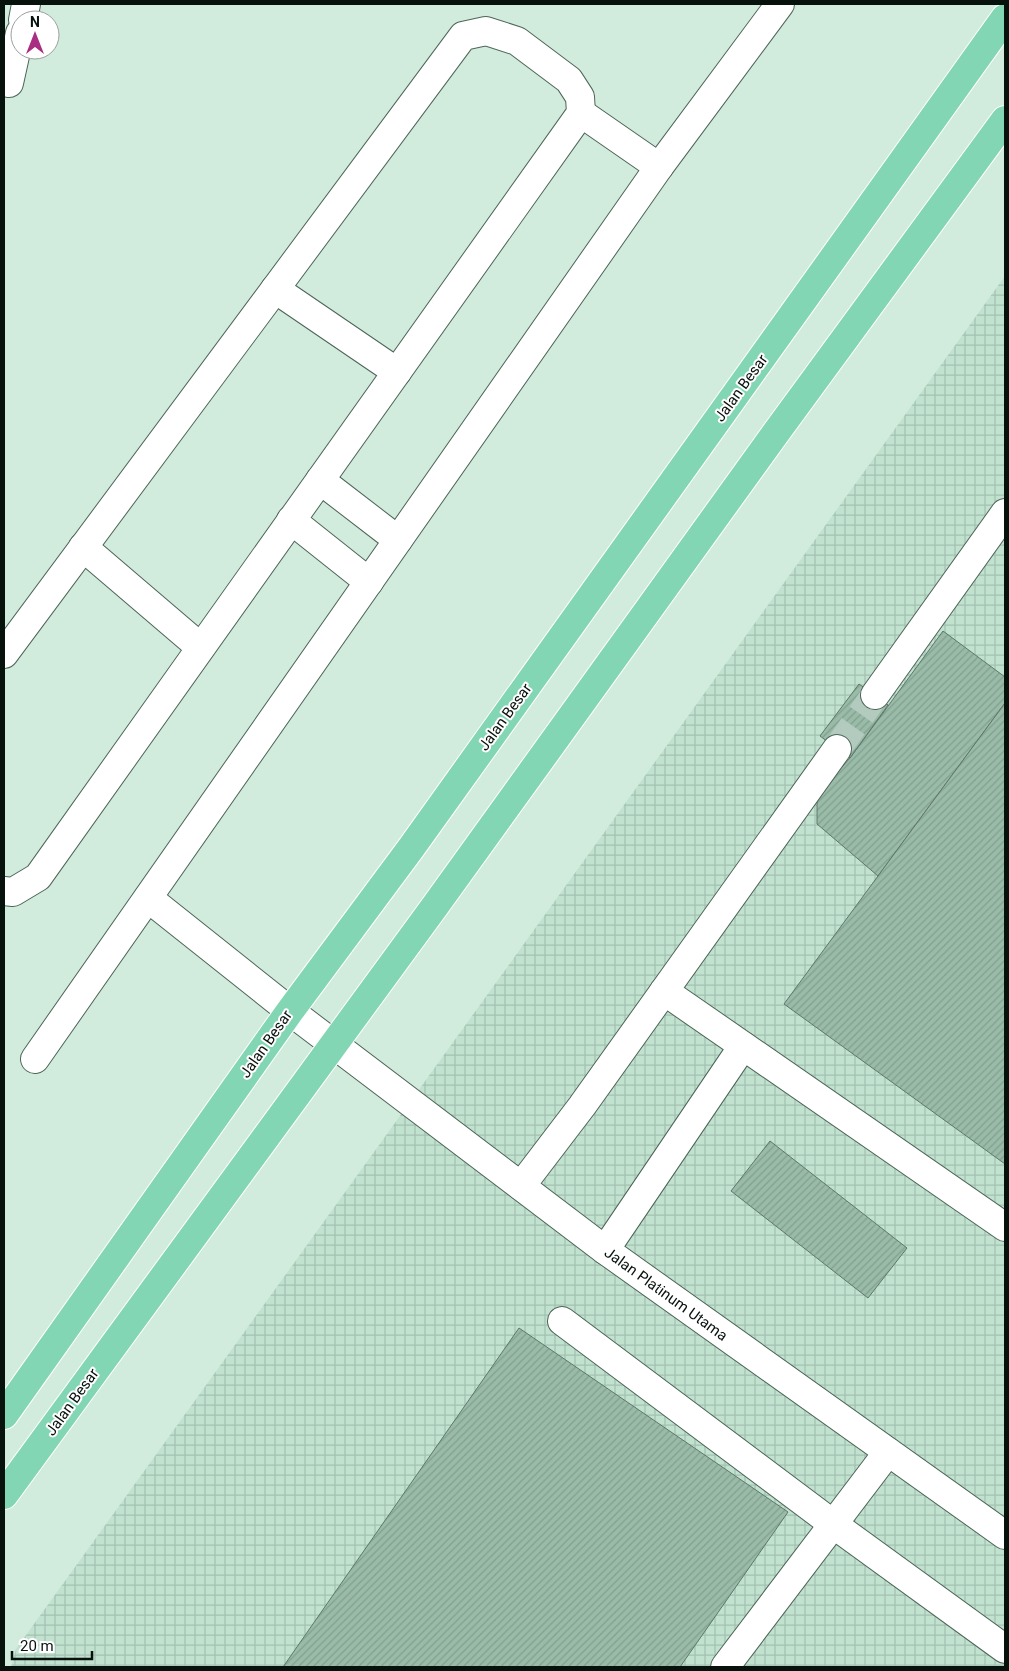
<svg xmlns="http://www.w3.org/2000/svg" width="1009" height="1671" viewBox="0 0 1009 1671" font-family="Roboto,sans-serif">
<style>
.industrial{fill:url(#industrial-grid)}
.building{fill:url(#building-hatch);stroke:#60776a}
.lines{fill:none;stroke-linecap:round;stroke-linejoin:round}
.minor-tunnel{stroke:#b3cbbe;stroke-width:28;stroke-dasharray:28 14;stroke-linecap:butt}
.minor-casing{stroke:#4e6559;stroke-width:30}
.major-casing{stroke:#fff;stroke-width:30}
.minor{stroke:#fff;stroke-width:28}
.major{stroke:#83d6b4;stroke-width:28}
.labels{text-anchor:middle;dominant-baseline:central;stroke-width:4;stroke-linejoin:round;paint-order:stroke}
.street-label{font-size:15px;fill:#08120d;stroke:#fff}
</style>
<defs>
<pattern id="industrial-grid" width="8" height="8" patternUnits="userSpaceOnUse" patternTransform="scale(1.25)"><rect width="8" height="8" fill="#c0e2cf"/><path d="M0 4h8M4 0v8" fill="none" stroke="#a4c1b1"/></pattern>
<pattern id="building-hatch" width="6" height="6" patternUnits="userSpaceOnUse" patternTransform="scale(1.25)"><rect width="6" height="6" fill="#99bba8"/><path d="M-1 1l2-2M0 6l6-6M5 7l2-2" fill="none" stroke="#82a08f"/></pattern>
</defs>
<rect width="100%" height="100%" fill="#d1ecdd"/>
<polygon class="industrial" points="1005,276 1005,1667 11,1667 16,1649"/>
<g class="building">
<polygon points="943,631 1005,677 1005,703 878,876 817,824 817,795 850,758"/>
<polygon points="859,684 888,705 850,758 820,736"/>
<polygon points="1005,703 1005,1164 784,1004"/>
<polygon points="770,1141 907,1248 868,1298 731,1191"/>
<polygon points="519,1328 788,1512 680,1667 283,1667"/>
</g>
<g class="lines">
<polyline class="minor-tunnel" points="837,749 875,695"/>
<defs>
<g id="minor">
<polyline points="23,20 26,4"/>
<polyline points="9,83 20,33"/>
<polyline points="581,113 659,167"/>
<polyline points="275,289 397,372"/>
<polyline points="320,480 398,540"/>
<polyline points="291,520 369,582"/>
<polyline points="83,547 200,647"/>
<polyline points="4,654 463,36 486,31 517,41 569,80 580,97 581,113 38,877 13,892 4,891"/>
<polyline points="875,695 1005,513"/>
<polyline points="148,898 290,1011 605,1250 1005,1535"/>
<polyline points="664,991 1005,1227"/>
<polyline points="35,1059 659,167 780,4"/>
<polyline points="521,1186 582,1106 837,749"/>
<polyline points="605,1250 743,1046"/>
<polyline points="562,1321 833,1524 1005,1649"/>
<polyline points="725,1667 888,1452"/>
</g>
<g id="major">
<polyline points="4,1415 290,1011 411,848 1005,18"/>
<polyline points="4,1495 435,906 775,434 1005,120"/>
</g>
</defs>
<use href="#minor" class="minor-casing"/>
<use href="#major" class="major-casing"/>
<use href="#minor" class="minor"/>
<use href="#major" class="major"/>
</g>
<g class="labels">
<g class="street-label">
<text transform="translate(741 388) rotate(-54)">Jalan Besar</text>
<text transform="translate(505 717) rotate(-54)">Jalan Besar</text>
<text transform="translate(266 1044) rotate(-55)">Jalan Besar</text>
<text transform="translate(666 1294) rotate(36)">Jalan Platinum Utama</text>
<text transform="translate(72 1402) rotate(-54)">Jalan Besar</text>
</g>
</g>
<rect width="1009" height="1671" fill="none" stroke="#08120d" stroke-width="10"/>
<g transform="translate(35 35)"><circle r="24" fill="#ffffff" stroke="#9ca09e"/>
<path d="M0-4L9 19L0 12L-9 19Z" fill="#a92d80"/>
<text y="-8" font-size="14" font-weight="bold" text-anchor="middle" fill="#08120d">N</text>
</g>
<path d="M12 1651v8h80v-8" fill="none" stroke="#08120d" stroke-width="2.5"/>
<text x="20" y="1651" font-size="15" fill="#08120d" stroke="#ffffff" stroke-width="4" paint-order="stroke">20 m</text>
</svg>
